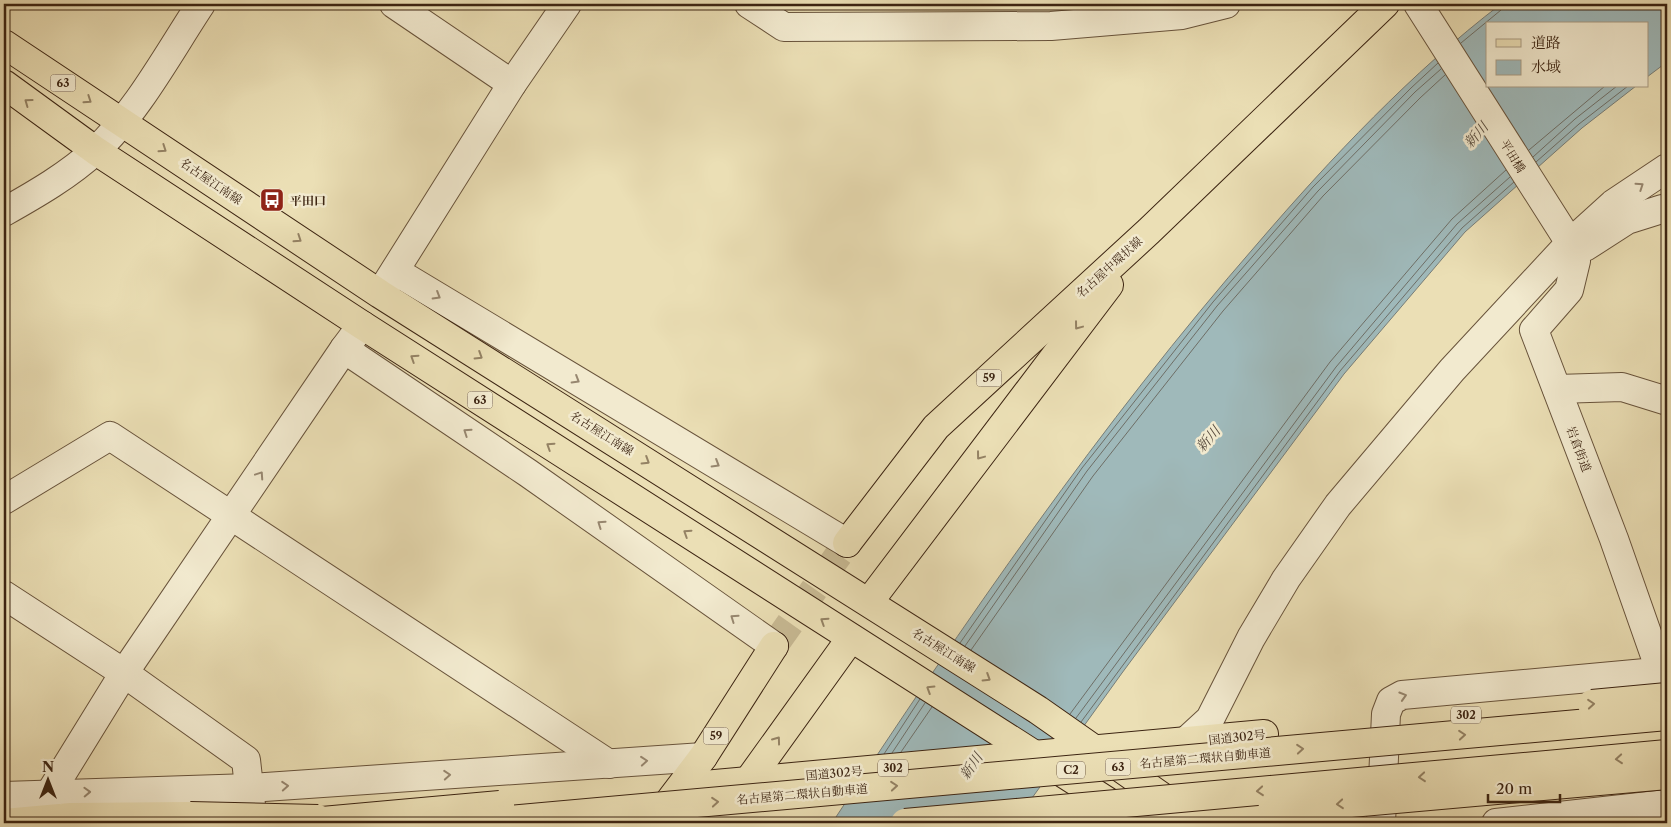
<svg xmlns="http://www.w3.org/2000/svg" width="1671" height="827" viewBox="0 0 1671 827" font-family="'Libre Caslon Text','Noto Serif JP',serif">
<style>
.water{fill:#9fb9ba;stroke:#777d77}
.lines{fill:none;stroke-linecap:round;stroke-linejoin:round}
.shore{stroke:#6e6e66;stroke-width:1}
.major-tunnel{stroke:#c8ba94;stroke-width:28;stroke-dasharray:28 14;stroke-linecap:butt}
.minor-casing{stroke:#68533b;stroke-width:30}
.major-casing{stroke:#3c2412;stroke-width:30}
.highway-casing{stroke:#3c2412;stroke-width:30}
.minor{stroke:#f2eacf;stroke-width:28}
.major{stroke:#ebdfb5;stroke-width:28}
.highway{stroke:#ebdfb5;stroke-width:28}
.highway-bridge-casing{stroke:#3c2412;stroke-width:30;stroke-linecap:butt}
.highway-bridge{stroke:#ebdfb5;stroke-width:28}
.oneway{stroke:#948264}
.oneway2{stroke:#978770}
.labels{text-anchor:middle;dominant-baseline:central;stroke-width:5;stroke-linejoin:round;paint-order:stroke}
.shield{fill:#f2eacf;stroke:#735f4b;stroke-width:1}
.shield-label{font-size:11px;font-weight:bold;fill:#3c2412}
.street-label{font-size:12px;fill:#3c2412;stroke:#f2eacf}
.poi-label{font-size:12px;font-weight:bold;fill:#3c2412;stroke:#f2eacf;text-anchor:start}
.water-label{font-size:14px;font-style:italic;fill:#55493c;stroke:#f2eacf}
</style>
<rect width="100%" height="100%" fill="#ebdfb5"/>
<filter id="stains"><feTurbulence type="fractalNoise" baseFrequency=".004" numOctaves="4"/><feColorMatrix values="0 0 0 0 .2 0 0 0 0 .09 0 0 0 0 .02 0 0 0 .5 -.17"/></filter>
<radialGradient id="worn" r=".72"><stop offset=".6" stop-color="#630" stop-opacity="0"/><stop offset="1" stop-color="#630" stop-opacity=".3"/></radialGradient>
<path class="water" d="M1501 4H1667V62L1647 77V24H1487V86H1636L1582 128 1465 232 1344 374 1122 673 1014 823H832C964 623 1100 424 1258 243 1332 157 1411 73 1501 4Z"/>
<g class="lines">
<g class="shore">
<polyline points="1461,43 1501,10 1503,4"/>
<polyline points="1529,150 1605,86"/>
<polyline points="1533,157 1575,119 1617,86"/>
<polyline points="1536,162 1579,124 1628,86"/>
<polyline points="960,643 1082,468 1213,302 1313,187 1411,88 1438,63"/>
<polyline points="965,646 1087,471 1217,306 1318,191 1415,92 1441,69"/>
<polyline points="971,650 1093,476 1223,311 1323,196 1420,98 1445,75"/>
<polyline points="1070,714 1330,362 1452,219 1506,170"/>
<polyline points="1076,718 1336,367 1457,224 1510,177"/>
<polyline points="1081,722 1340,371 1462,228 1514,182"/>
<polyline points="901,752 932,707"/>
<polyline points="892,753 925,703"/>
<polyline points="884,754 920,699"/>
</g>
<polyline class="major-tunnel" points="774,646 847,543"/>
<defs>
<g id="minor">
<polyline points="394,4 512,84"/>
<polyline points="749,4 784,27 1051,26 1182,15 1226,4"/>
<polyline points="1418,4 1570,243 1576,261 1569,290 1534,330 1614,539 1667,690"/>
<path d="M4 212C36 194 69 175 96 150 136 114 171 49 201 4"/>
<polyline points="1585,247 1627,220 1662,209 1667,210"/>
<polyline points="395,271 847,543"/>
<polyline points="385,286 512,84 567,4"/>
<polyline points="344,349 528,473 774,646"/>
<polyline points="1557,389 1622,387 1667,401"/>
<polyline points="4,500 110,436 609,764"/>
<polyline points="4,595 124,673 246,760 251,805"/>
<polyline points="1185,742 1210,719 1251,638 1286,579 1338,505 1452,370 1570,243 1613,204 1667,168"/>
<polyline points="4,796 250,788 703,757"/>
<polyline points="42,806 124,673 344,349 362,325"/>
<polyline points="1381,823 1386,714 1391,701 1402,695 1667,671"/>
<polyline points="1496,823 1667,804"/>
</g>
<g id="major">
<polyline points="4,44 380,294 1038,710 1178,808"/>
<polyline points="4,84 96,151 362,325 1124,812"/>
<polyline points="847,543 936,427 1149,231 1385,4"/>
<polyline points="869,602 1109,285"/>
<polyline points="749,780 851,638"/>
<polyline points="653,823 703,757 774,646"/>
</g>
<g id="highway">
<polyline points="704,785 1264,734"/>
<polyline points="4,823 71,817 190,816"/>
<polyline points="1117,823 1272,810"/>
</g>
</defs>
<use href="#minor" class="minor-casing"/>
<use href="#major" class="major-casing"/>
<use href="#highway" class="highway-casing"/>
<use href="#minor" class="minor"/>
<use href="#major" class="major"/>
<use href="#highway" class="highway"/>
<defs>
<g id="highway-bridge">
<polyline points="1592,704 1667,697"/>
<polyline points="1272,810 1667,775"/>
<polyline points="190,816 318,819"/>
<polyline points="300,823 500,805"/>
<polyline points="475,823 1667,716"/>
<polyline points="905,823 1667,754"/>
</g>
</defs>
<use href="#highway-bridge" class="highway-bridge-casing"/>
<use href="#highway-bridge" class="highway-bridge"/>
</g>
<defs><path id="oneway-chevron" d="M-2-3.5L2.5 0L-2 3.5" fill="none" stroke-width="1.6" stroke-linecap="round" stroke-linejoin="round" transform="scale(1.25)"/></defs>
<g class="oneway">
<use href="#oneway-chevron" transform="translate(88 100) rotate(34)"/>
<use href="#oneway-chevron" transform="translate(28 102) rotate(-144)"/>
<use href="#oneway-chevron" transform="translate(163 149) rotate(34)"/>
<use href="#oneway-chevron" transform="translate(298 239) rotate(34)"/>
<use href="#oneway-chevron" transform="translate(1078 326) rotate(127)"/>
<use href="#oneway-chevron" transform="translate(479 356) rotate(32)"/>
<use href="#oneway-chevron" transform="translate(414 358) rotate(-147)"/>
<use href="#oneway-chevron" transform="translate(550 446) rotate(-147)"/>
<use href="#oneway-chevron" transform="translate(980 456) rotate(127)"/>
<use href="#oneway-chevron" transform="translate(646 461) rotate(32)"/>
<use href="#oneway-chevron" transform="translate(687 533) rotate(-147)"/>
<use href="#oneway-chevron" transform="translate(824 621) rotate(-147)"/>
<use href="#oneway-chevron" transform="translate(987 678) rotate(32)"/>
<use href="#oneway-chevron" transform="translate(930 689) rotate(-148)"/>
<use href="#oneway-chevron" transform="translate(1591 704) rotate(-5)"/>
<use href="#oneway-chevron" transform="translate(1462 735) rotate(-5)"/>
<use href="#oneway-chevron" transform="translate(777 740) rotate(-54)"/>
<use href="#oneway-chevron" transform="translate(1300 749) rotate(-5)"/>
<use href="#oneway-chevron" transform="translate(1619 759) rotate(175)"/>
<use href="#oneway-chevron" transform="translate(1422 777) rotate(175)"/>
<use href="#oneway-chevron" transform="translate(894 786) rotate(-5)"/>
<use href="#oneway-chevron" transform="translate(1260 791) rotate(175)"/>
<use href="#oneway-chevron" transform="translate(715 802) rotate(-5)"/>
<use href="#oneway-chevron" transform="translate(1340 804) rotate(175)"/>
</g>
<g class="oneway2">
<use href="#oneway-chevron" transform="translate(1640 186) rotate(-34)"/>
<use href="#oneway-chevron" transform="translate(437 296) rotate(31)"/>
<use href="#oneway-chevron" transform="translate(576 380) rotate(31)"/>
<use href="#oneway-chevron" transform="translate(467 432) rotate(-146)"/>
<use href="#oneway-chevron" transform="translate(716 464) rotate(31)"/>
<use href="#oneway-chevron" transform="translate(260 475) rotate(-56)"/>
<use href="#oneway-chevron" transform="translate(601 524) rotate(-145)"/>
<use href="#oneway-chevron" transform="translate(734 618) rotate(-145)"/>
<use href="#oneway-chevron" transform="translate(1403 696) rotate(-17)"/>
<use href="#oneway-chevron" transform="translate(644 761) rotate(-5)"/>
<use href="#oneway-chevron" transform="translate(447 775) rotate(-4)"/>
<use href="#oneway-chevron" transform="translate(285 786) rotate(-4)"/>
<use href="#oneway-chevron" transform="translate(87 792) rotate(-2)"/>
</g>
<defs>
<symbol id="bus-square" viewBox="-11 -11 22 22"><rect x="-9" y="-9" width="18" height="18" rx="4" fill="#8f2418" stroke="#f2eacf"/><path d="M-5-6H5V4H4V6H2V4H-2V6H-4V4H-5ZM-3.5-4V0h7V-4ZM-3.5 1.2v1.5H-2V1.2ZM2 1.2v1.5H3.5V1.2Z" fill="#fff"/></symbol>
</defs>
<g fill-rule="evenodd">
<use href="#bus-square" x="258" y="186" width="28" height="28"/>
</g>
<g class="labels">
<g class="shield">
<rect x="50.5" y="74.5" width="25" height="17" rx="4"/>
<rect x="976.5" y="369.5" width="25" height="17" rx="4"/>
<rect x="467.5" y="391.5" width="25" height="17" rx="4"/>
<rect x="1451" y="706.5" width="30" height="17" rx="4"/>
<rect x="703.5" y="727.5" width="25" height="17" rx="4"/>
<rect x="1105.5" y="758.5" width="25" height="17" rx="4"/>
<rect x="878" y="759.5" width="30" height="17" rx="4"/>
<rect x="1057" y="761.5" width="28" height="17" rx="4"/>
</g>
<g class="shield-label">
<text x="63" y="83">63</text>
<text x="989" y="378">59</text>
<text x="480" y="400">63</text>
<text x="1466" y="715">302</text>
<text x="716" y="736">59</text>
<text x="1118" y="767">63</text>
<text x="893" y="768">302</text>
<text x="1071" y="770">C2</text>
</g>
<g class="street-label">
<text transform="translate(1513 156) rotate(58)">平田橋</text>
<text transform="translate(211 181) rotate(34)">名古屋江南線</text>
<text transform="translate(1109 267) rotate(-42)">名古屋中環状線</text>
<text transform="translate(602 433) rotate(32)">名古屋江南線</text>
<text transform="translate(1579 449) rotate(69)">岩倉街道</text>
<text transform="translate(944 650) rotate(32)">名古屋江南線</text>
<text transform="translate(1237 737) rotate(-6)">国道302号</text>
<text transform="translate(1205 758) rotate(-5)">名古屋第二環状自動車道</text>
<text transform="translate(834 773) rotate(-5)">国道302号</text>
<text transform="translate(802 794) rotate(-5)">名古屋第二環状自動車道</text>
</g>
<g class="poi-label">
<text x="290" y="200">平田口</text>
</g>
<g class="water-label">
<text transform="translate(1476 135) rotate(-49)">新川</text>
<text transform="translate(1208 439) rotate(-49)">新川</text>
<text transform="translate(971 766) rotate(-56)">新川</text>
</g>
</g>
<rect width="1671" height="827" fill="none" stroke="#ebdfb5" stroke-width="20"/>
<rect x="5" y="5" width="1661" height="817" fill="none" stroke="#3c2412" stroke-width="2.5"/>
<rect x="10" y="10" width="1651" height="807" fill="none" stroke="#3c2412"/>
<rect x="1486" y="22" width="162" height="65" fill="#f2eacf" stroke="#a99b83"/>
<rect x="1496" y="39" width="25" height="8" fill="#ebdfb5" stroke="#a99b83"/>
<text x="1531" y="48" font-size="15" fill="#3c2412">道路</text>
<rect x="1496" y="60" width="25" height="15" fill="#9fb9ba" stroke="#a99b83"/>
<text x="1531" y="72" font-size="15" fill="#3c2412">水域</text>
<g transform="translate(48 780)" stroke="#f2eacf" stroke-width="4" paint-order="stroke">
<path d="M0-4L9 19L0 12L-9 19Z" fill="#3c2412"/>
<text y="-8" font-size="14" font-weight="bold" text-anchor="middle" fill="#3c2412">N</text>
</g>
<path d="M1488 794v8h72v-8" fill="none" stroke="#3c2412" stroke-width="2.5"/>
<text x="1496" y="794" font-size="15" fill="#3c2412" stroke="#f2eacf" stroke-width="4" paint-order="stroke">20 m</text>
<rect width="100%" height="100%" filter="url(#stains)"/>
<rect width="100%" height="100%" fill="url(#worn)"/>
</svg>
